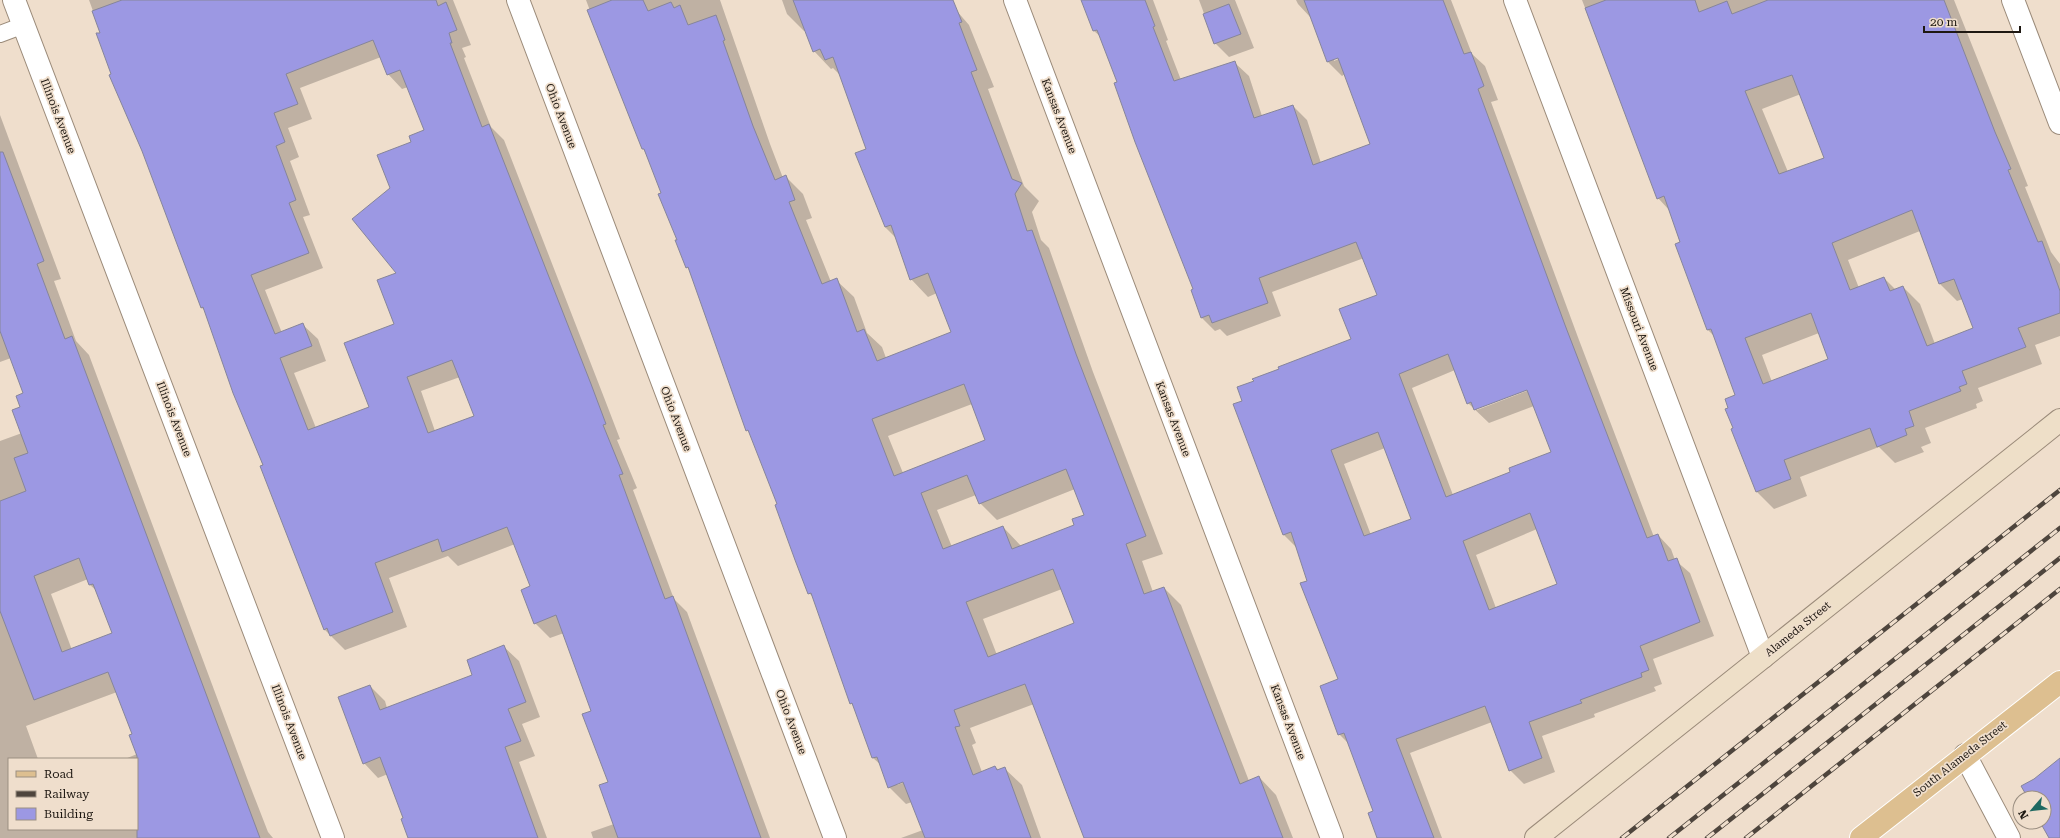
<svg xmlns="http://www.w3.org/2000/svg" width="2060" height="838" viewBox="0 0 2060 838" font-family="'Roboto Serif',serif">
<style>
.shadow{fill:#0003;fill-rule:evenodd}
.building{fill:#9c98e3;stroke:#86859a;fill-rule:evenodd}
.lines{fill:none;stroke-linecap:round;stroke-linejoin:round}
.lane-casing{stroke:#9b8b7a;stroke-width:18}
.street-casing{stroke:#9b8b7a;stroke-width:24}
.secondary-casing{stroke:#9b8b7a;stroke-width:24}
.primary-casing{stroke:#fff;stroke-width:24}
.lane{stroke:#fff;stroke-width:16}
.street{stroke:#fff;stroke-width:22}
.secondary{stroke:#eedfc8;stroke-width:22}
.primary{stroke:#ddbf90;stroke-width:22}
.rail-casing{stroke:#4e453d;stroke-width:4.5}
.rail{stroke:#efdecc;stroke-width:3;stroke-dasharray:9;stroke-linecap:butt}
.labels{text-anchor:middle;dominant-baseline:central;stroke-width:3.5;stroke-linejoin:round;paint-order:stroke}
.street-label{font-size:11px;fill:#1e1812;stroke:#efdecc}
</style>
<rect width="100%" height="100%" fill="#efdecc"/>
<g class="shadow">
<path d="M89 0H453L471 45 462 48 466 57 464 58 491 127 504 140 605 400 620 439 617 440 637 488 633 490 674 599 687 612 770 838H593L591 832 614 824 609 782 593 711 564 633 550 638 535 623 532 587 515 544 458 566 448 556 389 578 407 627 345 650 324 629 205 311 201 307 143 150 112 75 101 33ZM381 57 388 74 402 89 408 87 425 131 412 142 391 189 397 273 395 325 370 408 316 428 294 373 326 361 318 339 303 325 282 333 265 290 323 268 303 217 310 215 290 161 299 157 288 128 312 119 300 88ZM460 377 475 417 435 431 421 391Z"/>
<path d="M586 0H720L770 144 783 178 786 177 803 194 812 218 806 220 831 282 836 280 854 297 867 333 882 347 886 358 952 333 937 293 928 297 911 279 896 238 885 227 867 150 840 75 833 68 831 69 814 51 806 31H804L787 14 782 0H952L956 10 969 25 994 87 988 89 1024 186 1039 201 1032 212 1041 240 1049 248 1093 372 1163 554 1142 561 1153 592 1164 588 1181 605 1249 781 1259 777 1276 795 1293 838H1085L1034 704 970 728 976 743 972 745 982 772 995 767 999 770 1004 768 1022 785 1041 838H901L923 830 912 802 906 804 889 787 881 765 873 758 854 707 851 703 814 598 809 593 778 505 751 434 747 430 690 271 687 267 663 193 630 118ZM972 404 986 441 903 473 888 436ZM1075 489 1085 515 1075 526 1021 546 1003 527 952 547 937 510 976 495 980 503 997 520ZM1062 589 1076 624 997 655 983 619ZM908 781 897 785V783Z"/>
<path d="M1082 0H1153L1168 40 1166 41 1181 80 1235 63 1249 76 1262 116 1293 106 1307 120 1321 163 1371 144 1345 74 1342 76 1328 62 1311 18 1298 4 1296 0H1451L1472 54 1485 66 1498 100 1491 102 1579 340 1654 537 1658 535 1671 549 1675 560 1690 573 1714 636 1653 659 1662 684 1654 687 1656 691 1594 714 1595 717 1542 736 1555 772 1524 784 1510 770 1492 722 1410 753 1442 838H1378L1375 811 1349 744 1339 734V680L1308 581 1298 549 1283 534 1243 402 1352 340 1378 295 1364 258 1272 292 1281 316 1227 336 1220 329 1215 331 1201 317 1194 290 1118 82 1101 37 1094 31ZM1342 56 1343 57 1334 61V59ZM1455 370 1468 403 1489 423 1534 406 1552 453 1511 472 1453 495 1412 388ZM1531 387 1532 389 1477 410V408ZM1385 448 1412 520 1371 535 1344 464ZM1537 529 1558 585 1496 608 1476 555Z"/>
<polygon points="1199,0 1235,0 1254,48 1229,57 1215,43"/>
<path d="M1582 0H1954L2028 186 2025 187 2051 252 2060 264V336L2035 345 2042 364 1978 388 1983 401 1976 404 1977 408 1925 428 1931 443 1921 447 1924 452 1895 463 1879 447 1800 477 1807 496 1774 509 1757 492 1734 429 1729 408 1736 396 1714 336 1708 330 1670 211 1658 198ZM1801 94 1826 158 1788 172 1762 109ZM1920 231 1940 284 1957 301 1963 299 1974 329 1935 344 1920 304 1903 287 1896 290 1884 278 1859 288 1848 260ZM1819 333 1829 360 1772 382 1762 355Z"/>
<path d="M0 115 61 279 54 281 76 341 89 355 247 778 268 832 273 838H0V441L22 433V407L24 394 11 358 0 362ZM88 579 90 585 97 591 114 634 72 650 51 594ZM117 692 133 735 137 754 125 759H137V829H9V759H38L26 726Z"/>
<polygon points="504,647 519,661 540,717 522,724 535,756 519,762 547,838 409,838 404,819 388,774 378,778 364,763 370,686 385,701 387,708 474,676"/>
</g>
<g class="building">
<path d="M122 0H436L438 6 446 2 457 30 449 33 452 43H450L482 127 489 124 591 384 606 424 603 425 623 474 619 475 665 599 673 596 761 838H618L599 785 608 782 582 714 591 711 556 615 534 624 521 590 530 586 507 527 442 552 438 539 375 563 393 612 330 636 327 628 324 630 260 466 263 465 233 393 203 307 201 308 142 151 109 75 111 74 96 33H100L92 11ZM373 40 387 75 400 70 424 130 409 136 411 142 377 155 390 188 352 219 396 273 377 280 394 324 344 343 369 407 308 430 280 358 312 346 303 323 275 334 251 275 309 253 289 203 296 200 276 146 285 142 274 113 298 104 286 74ZM452 360 474 416 428 433 407 377Z"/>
<path d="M612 0H643L648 11 671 2 674 8 680 5 688 25 716 15 725 40 723 41 753 126 775 180 786 175 795 200 789 202 822 284 837 278 857 332 864 329 877 361 951 332 928 273 910 280 891 225 885 227 855 153 866 149 833 57 825 60 820 49 813 52 793 0H953L962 22 959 23 977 70 971 72 1012 179 1022 183 1015 194 1027 231 1032 230 1076 354 1146 536 1126 544 1144 594 1164 587 1240 784 1259 776 1283 838H1084L1025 684 954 710 960 726 955 727 973 775 995 766 997 770 1005 767 1031 838H925L903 782 888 788 877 757 872 758 852 703 850 704 811 593 808 594 795 560 775 505 777 504 748 430 746 431 688 267 686 268 675 240H677L658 194 661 193 644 149H642L587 10ZM964 384 985 440 894 476 872 419ZM1066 469 1084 515 1072 519 1074 525 1012 549 1003 526 943 549 921 493 967 475 979 504ZM1053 569 1074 623 988 657 966 602Z"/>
<path d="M1081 0H1145L1155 26 1153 27 1174 81 1235 61 1254 118 1293 105 1313 165 1370 144 1338 58 1327 62 1304 0H1443L1464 54 1471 52 1484 86 1478 89 1565 325 1647 538 1658 534 1668 561 1677 558 1700 622 1640 646 1649 670 1641 673 1642 677 1580 700 1582 703 1529 722 1542 758 1509 771 1485 706 1396 739 1434 838H1377L1368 813 1373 811 1344 733 1338 735 1320 686 1338 679 1300 583 1307 581 1291 532 1283 535 1233 404 1242 401 1237 387 1254 381 1252 379 1279 369 1278 367 1351 339 1339 309 1377 295 1356 242 1259 278 1268 303 1212 323 1209 315 1201 318 1191 290 1193 289 1135 142 1114 83 1117 82 1097 30 1093 31ZM1448 354 1467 404 1471 402 1474 410 1527 390 1551 452 1509 468 1510 472 1446 497 1399 374ZM1378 432 1411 519 1364 536 1331 450ZM1530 513 1557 584 1489 610 1463 541Z"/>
<path d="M1606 0H1695L1699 12 1727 1 1732 14 1768 0H1944L1995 132 2011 169 2008 170 2038 242 2042 241 2060 291V313L2018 328 2026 347 1962 371 1967 384 1959 387 1961 391 1909 411 1914 426 1905 429 1907 435 1877 447 1870 428 1784 460 1791 479 1756 492 1731 429 1733 428 1725 409 1728 408 1725 399 1735 395 1711 329 1707 330 1675 244 1680 242 1664 196 1657 199 1585 8ZM1792 75 1824 158 1779 174 1745 91ZM1912 210 1939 284 1954 279 1973 328 1927 346 1903 286 1890 291 1884 277 1850 290 1832 243ZM1811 313 1828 359 1763 384 1745 338Z"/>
<polygon points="1229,4 1241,34 1214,44 1203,14"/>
<path d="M0 152H3L44 261 37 264 65 339 72 336 260 838H137V756L129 735 132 734 108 672 34 700 0 611V501L26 491 14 458 28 453 12 410 20 407 16 396 23 393 0 331ZM79 558 89 585 93 584 112 633 62 652 34 576Z"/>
<polygon points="504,645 526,702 508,709 521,741 505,747 538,838 408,838 401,819 403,818 380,757 363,764 338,697 370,685 380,710 472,675 467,660"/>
<polygon points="2060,758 2060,838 2049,838 2040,822 2044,822 2044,798 2028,798 2021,786 2034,779"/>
</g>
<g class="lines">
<defs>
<polyline id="lane" points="0,34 24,25"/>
<g id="street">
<polyline points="14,0 333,838"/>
<polyline points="518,0 835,838"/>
<polyline points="1015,0 1332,838"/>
<polyline points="1515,0 1763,657"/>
<polyline points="2013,0 2060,123"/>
<polyline points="1965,755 2009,838"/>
</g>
<polyline id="secondary" points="1536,838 2060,420"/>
<polyline id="primary" points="1861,838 2060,682"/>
</defs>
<use href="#lane" class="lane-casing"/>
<use href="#street" class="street-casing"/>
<use href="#secondary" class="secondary-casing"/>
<use href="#primary" class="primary-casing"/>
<use href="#lane" class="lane"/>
<use href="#street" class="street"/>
<use href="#secondary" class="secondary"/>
<use href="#primary" class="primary"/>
<defs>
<g id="rail">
<polyline points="1622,838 2060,490"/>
<polyline points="1669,838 2060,528"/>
<polyline points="1707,838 2060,558"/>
<polyline points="1746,838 2060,589"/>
</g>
</defs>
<use href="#rail" class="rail-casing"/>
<use href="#rail" class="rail"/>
</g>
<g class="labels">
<g class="street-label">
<text transform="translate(58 116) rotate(69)">Illinois Avenue</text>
<text transform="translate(561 116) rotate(69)">Ohio Avenue</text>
<text transform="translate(1059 116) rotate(69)">Kansas Avenue</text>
<text transform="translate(1639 329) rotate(69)">Missouri Avenue</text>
<text transform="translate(174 419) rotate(69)">Illinois Avenue</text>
<text transform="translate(676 419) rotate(69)">Ohio Avenue</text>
<text transform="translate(1173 419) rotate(69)">Kansas Avenue</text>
<text transform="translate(1798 629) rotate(-39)">Alameda Street</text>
<text transform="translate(289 722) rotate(69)">Illinois Avenue</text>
<text transform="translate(791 722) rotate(69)">Ohio Avenue</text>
<text transform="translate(1288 722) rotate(69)">Kansas Avenue</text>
<text transform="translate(1960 759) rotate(-38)">South Alameda Street</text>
</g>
</g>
<rect x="8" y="758" width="130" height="72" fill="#efdecc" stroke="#9b8f82"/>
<rect x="16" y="771" width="20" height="6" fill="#ddbf90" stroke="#9b8f82"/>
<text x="44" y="778" font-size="12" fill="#1e1812">Road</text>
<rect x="16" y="791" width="20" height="6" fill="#4e453d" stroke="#9b8f82"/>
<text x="44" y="798" font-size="12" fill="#1e1812">Railway</text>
<rect x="16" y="808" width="20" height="12" fill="#9c98e3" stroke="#9b8f82"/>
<text x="44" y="818" font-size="12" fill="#1e1812">Building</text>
<g transform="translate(2032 810) rotate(242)"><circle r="19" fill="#efdecc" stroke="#9b8f82"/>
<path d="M0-3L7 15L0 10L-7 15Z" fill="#1d6861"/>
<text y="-6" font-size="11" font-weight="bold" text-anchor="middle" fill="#1e1812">N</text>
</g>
<path d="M1924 26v6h96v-6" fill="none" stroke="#1e1812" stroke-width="2"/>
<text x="1930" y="26" font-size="12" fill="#1e1812" stroke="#efdecc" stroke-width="3" paint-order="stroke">20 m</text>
</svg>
